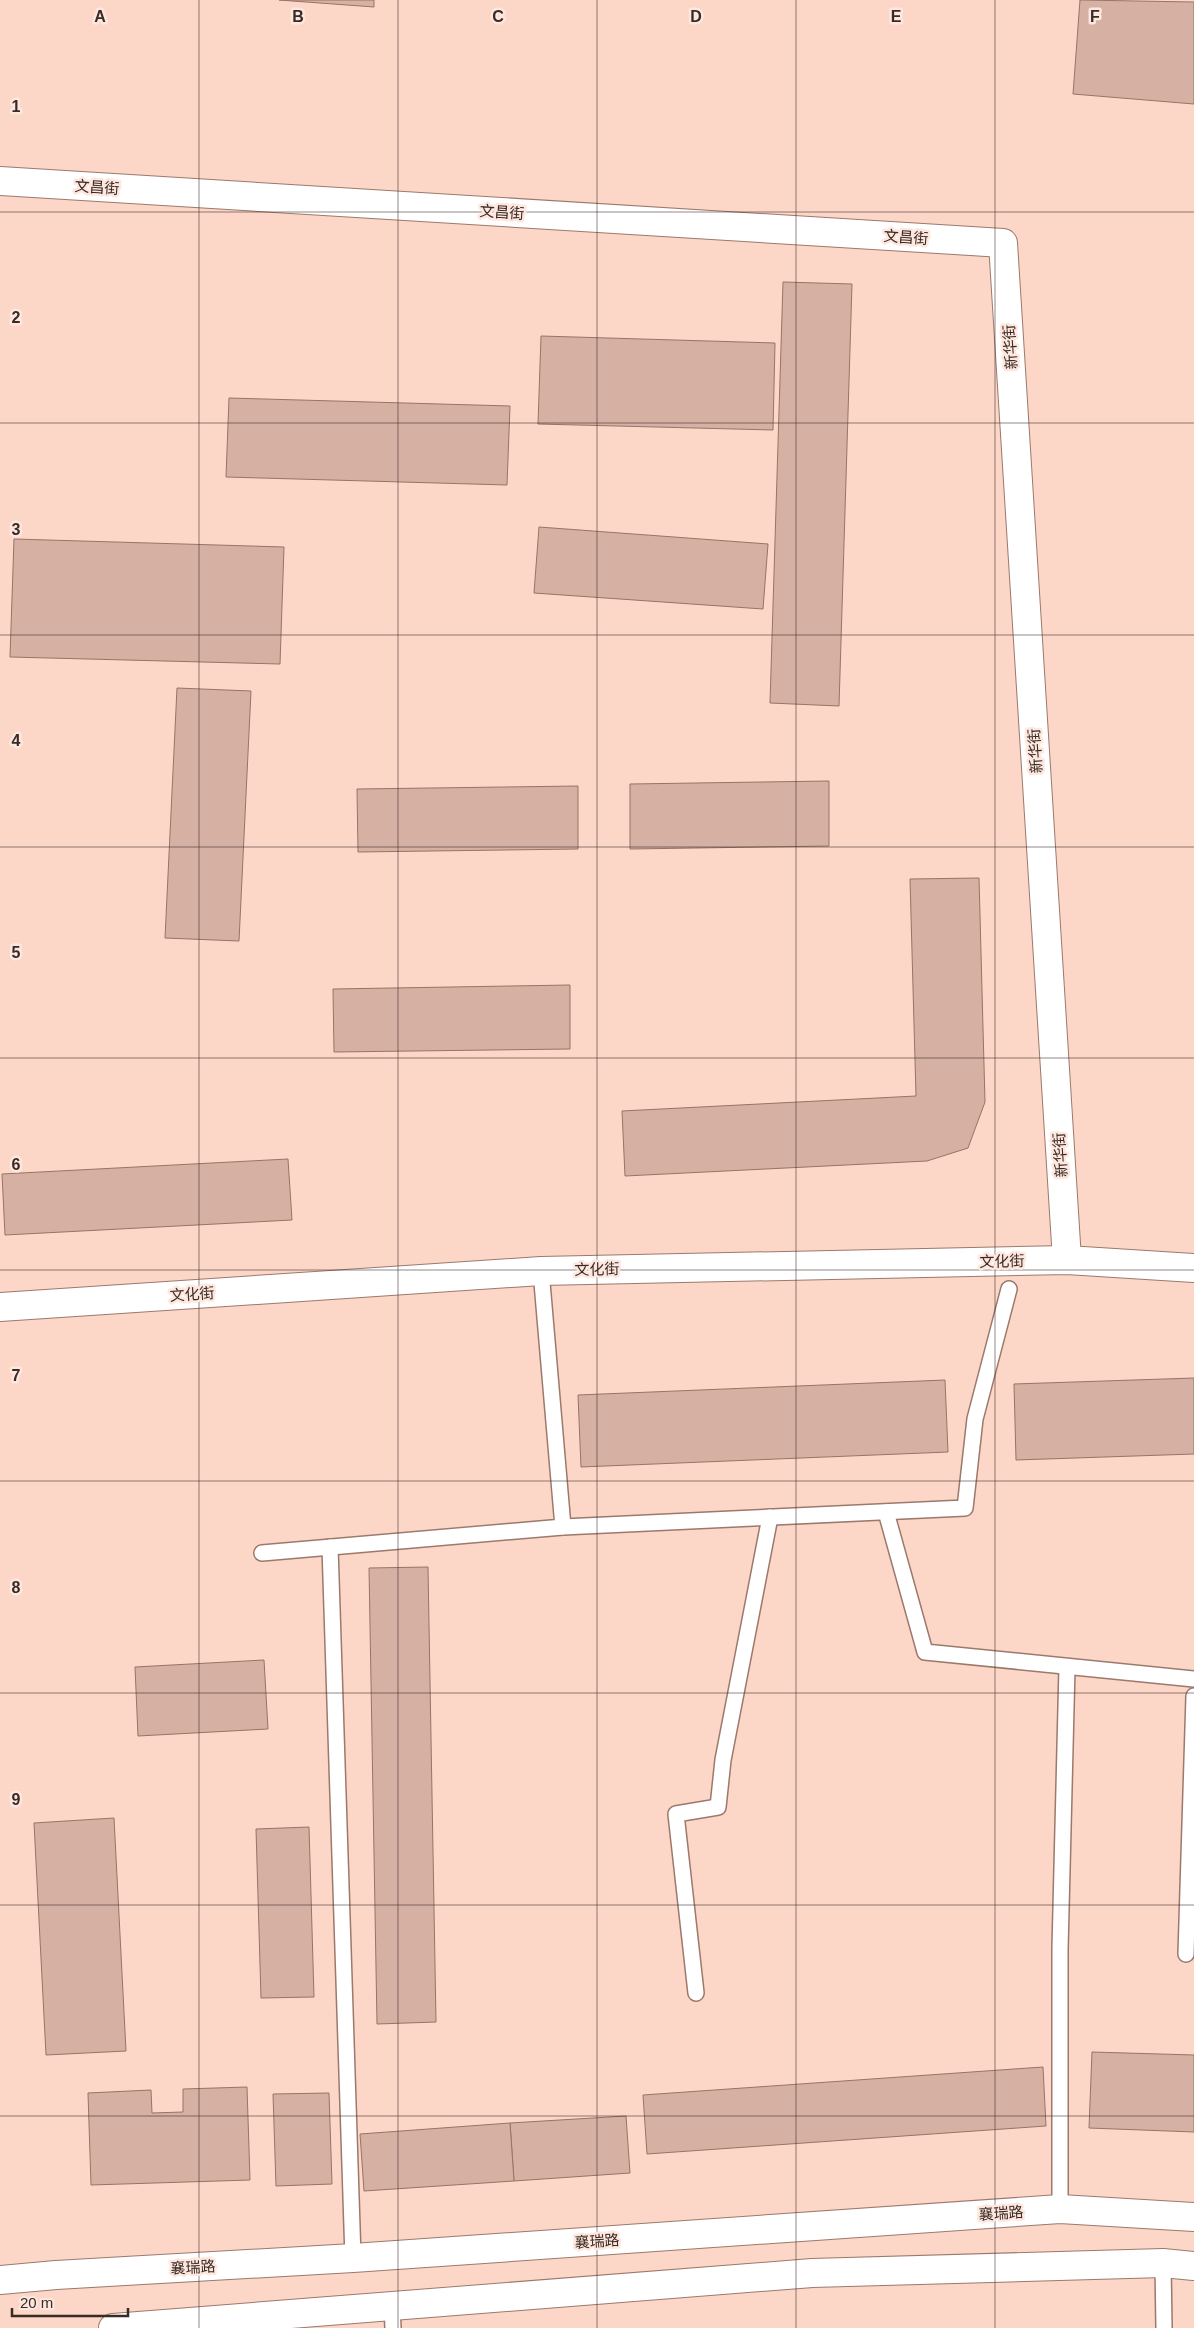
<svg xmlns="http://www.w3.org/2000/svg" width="1194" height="2328" viewBox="0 0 1194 2328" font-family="Arial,'Noto Sans SC',sans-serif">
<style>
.building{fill:#d6b0a3;stroke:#977467}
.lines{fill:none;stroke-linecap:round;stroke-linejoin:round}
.service-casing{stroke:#9c796c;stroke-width:18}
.tertiary-casing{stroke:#9c796c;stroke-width:30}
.secondary-casing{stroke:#9c796c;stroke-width:30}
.primary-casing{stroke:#9c796c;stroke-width:30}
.service{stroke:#fff;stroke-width:15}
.tertiary{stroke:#fff;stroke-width:28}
.secondary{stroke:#fff;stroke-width:28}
.primary{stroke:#fff;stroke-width:28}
.grid{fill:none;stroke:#392a25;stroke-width:1;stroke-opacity:0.55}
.labels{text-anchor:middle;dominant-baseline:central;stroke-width:5;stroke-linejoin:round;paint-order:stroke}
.street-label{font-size:15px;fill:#392a25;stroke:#fee7de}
.grid-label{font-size:16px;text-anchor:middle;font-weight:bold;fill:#392a25;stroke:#fee7de;stroke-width:5;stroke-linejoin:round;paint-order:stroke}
</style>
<rect width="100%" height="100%" fill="#fcd6c7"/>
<g class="building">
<polygon points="279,0 374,0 374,7"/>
<polygon points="1080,0 1194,2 1194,104 1073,94"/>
<polygon points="783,282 852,284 839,706 770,703"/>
<polygon points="541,336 775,343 773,430 538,424"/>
<polygon points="229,398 510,406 507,485 226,477"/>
<polygon points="539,527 768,544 763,609 534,593"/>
<polygon points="14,539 284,547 280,664 10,657"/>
<polygon points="177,688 251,691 239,941 165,938"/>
<polygon points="829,781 829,846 630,849 630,784"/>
<polygon points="578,786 578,849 358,852 357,789"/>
<polygon points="979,878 985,1102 968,1148 927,1161 625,1176 622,1111 916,1096 910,879"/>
<polygon points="570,985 570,1049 334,1052 333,989"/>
<polygon points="288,1159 292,1220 5,1235 2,1174"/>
<polygon points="1194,1378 1194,1454 1016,1460 1014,1384"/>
<polygon points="945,1380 948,1452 581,1467 578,1395"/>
<polygon points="428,1567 436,2022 377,2024 369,1568"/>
<polygon points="264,1660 268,1729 138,1736 135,1667"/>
<polygon points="114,1818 126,2051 46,2055 34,1823"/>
<polygon points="309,1827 314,1997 261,1998 256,1829"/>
<polygon points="1092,2052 1194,2055 1194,2132 1089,2128"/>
<polygon points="1043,2067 1046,2126 647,2154 643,2095"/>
<polygon points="247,2087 250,2180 91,2185 88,2093 151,2090 152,2113 183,2112 183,2089"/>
<polygon points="329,2093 332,2184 276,2186 273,2094"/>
<polygon points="626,2116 630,2173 514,2181 510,2123"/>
<polygon points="510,2123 514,2181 364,2191 360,2134"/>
</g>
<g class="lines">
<defs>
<g id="service">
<polyline points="886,1512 925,1652 1194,1679"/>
<polyline points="563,1527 965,1508 975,1419 1009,1289"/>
<polyline points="330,1547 353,2258"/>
<polyline points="262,1553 563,1527 541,1271"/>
<polyline points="1186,1954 1194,1696"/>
<polyline points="696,1993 676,1814 718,1807 723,1760 770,1517"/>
<polyline points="1060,2209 1060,1949 1067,1667"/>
<polyline points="1163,2263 1164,2328"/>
<polyline points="392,2306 393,2328"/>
</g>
<polyline id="tertiary" points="0,181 1003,243 1067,1260"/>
<polyline id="secondary" points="0,1307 541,1271 1067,1260 1194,1268"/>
<g id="primary">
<polyline points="0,2280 56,2275 353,2258 1060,2209 1194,2217"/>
<polyline points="113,2328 812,2273 1163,2263 1194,2266"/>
</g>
</defs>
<use href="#service" class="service-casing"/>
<use href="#tertiary" class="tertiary-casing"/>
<use href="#secondary" class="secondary-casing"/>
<use href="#primary" class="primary-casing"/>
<use href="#service" class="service"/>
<use href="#tertiary" class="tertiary"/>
<use href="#secondary" class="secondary"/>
<use href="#primary" class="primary"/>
</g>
<path class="grid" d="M199 0V2328M398 0V2328M597 0V2328M796 0V2328M995 0V2328M0 212H1194M0 423H1194M0 635H1194M0 847H1194M0 1058H1194M0 1270H1194M0 1481H1194M0 1693H1194M0 1905H1194M0 2116H1194"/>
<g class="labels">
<g class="street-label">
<text transform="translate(97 187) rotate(4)">文昌街</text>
<text transform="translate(502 212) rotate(4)">文昌街</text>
<text transform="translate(906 237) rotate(4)">文昌街</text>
<text transform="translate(1010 347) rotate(-94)">新华街</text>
<text transform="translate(1035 751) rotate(-94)">新华街</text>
<text transform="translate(1060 1155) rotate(-94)">新华街</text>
<text transform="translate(1002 1261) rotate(-1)">文化街</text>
<text transform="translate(597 1269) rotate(-1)">文化街</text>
<text transform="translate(192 1294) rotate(-4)">文化街</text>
<text transform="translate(1001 2213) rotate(-4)">襄瑞路</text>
<text transform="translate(597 2241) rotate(-4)">襄瑞路</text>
<text transform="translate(193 2267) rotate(-3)">襄瑞路</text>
</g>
</g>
<g class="grid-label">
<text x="100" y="22">A</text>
<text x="298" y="22">B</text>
<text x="498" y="22">C</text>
<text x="696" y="22">D</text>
<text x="896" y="22">E</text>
<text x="1095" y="22">F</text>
<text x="16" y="112">1</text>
<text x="16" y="323">2</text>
<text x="16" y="535">3</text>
<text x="16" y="746">4</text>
<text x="16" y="958">5</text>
<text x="16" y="1170">6</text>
<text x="16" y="1381">7</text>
<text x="16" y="1593">8</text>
<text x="16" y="1805">9</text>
</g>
<path d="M12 2308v8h116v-8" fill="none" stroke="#392a25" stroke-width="2.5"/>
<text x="20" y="2308" font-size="15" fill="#392a25" stroke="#fee7de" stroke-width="4" paint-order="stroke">20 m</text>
</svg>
